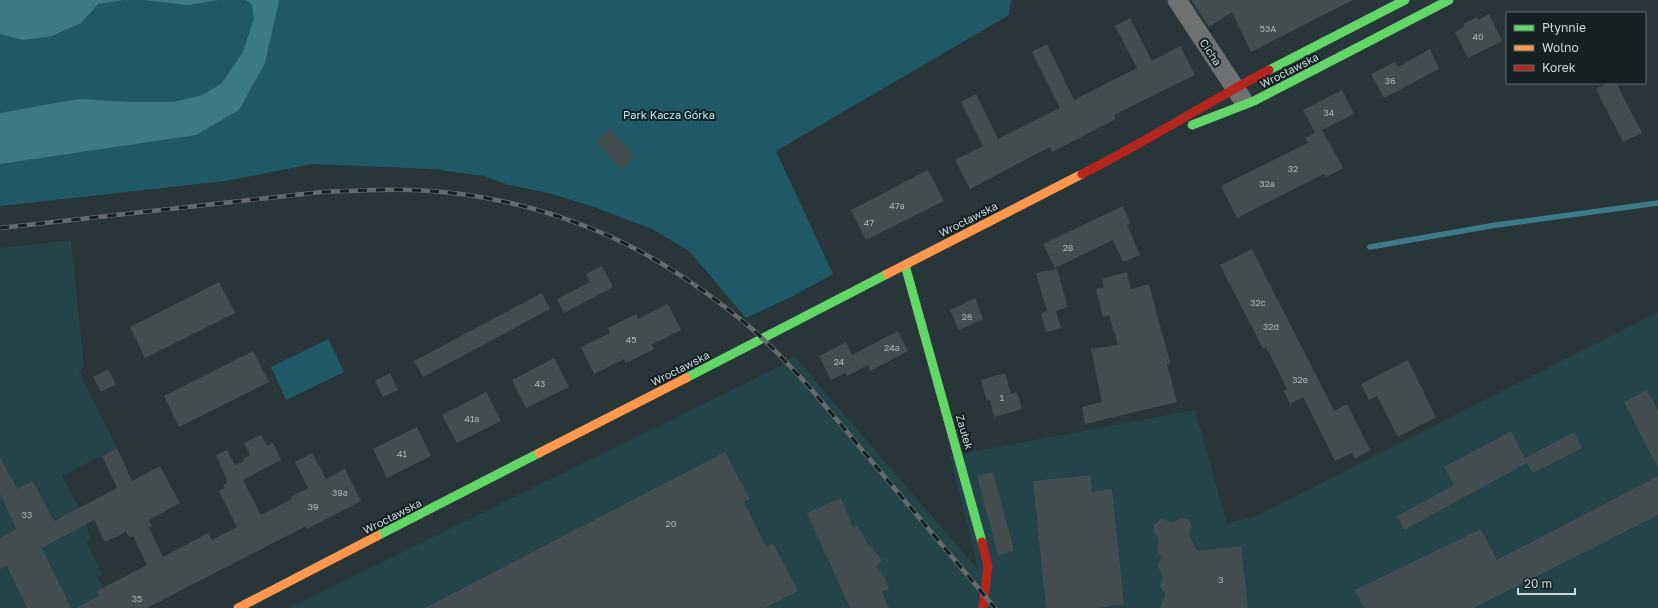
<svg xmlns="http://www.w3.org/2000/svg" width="1658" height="608" viewBox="0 0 1658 608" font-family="'Golos Text',sans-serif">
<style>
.built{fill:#24434a}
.green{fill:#1f5965}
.water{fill:#3d7a88}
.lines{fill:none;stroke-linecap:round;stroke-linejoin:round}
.stream{stroke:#3d7a88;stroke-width:5.5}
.building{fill:#424d50}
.street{stroke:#6f7072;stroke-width:19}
.fast{stroke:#63d668;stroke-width:9}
.slow{stroke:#ff974d;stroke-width:9}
.jam{stroke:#b3261e;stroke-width:9}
.rail-casing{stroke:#646b6d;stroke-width:4.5}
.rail{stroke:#152022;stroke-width:3;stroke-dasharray:9;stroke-linecap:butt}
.labels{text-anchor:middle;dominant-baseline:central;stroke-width:4;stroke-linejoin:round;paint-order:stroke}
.number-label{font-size:9px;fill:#aab7ba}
.street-label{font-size:11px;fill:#ccdade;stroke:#152022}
.park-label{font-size:11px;fill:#b6effd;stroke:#152022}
</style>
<rect width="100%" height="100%" fill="#293639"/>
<g class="built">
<polygon points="71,240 84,367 79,371 117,448 62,476 87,523 90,540 86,542 102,574 97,577 115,608 0,608 0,248"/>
<polygon points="1658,312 1658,608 289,608 776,368 794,356 979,571 950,456 1195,410 1227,523 1254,517"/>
</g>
<g class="green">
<polygon points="0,0 1011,0 1009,15 776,151 833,274 791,297 746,318 689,251 652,229 594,207 552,194 506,184 484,176 433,169 312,164 226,181 0,206"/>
<polygon points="328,339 344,372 286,400 271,367"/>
</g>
<g class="water">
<polygon points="0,0 124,0 98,4 81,23 52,36 23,40 0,34"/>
<polygon points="143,0 219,0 188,5"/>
<polygon points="246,0 279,0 265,63 239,110 196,135 0,164 0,113 78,99 130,102 173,102 203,95 222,83 243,52 254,18 252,5"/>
</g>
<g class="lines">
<polyline class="stream" points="1370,247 1496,225 1658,203"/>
</g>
<g class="building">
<polygon points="1191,0 1353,0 1251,52 1232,12 1209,27"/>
<polygon points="1489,14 1502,41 1468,58 1455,32 1464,27 1463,24 1477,17 1478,20"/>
<polygon points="1130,18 1152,61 1180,46 1195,75 1114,115 1116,119 1052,152 1050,147 970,189 955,160 983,146 961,102 976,94 998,139 1060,108 1032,52 1047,44 1074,100 1137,68 1115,26"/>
<polygon points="1430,49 1439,69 1384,98 1371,74 1395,62 1398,67"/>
<polygon points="1608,83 1616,83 1642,133 1623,142 1596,89"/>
<polygon points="1342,90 1354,114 1322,130 1343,168 1326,177 1324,174 1237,218 1221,186 1308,143 1305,138 1315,133 1303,110"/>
<polygon points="610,128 635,157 621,170 596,141"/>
<polygon points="928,170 944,201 866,240 851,210"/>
<polygon points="1123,206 1130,223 1127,225 1140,255 1123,262 1113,240 1055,268 1043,244"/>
<polygon points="1252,249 1334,411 1347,404 1370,450 1355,459 1352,453 1335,461 1303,397 1290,404 1284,391 1287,389 1266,347 1263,349 1220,265"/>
<polygon points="602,266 613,287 564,313 557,299 590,282 586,274"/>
<polygon points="1057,269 1068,307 1056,311 1061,328 1046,332 1041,313 1047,311 1036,273"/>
<polygon points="1127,272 1131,289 1149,284 1170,363 1167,364 1177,402 1085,424 1082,407 1102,402 1091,349 1118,345 1109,315 1103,317 1096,289 1104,287 1102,279"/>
<polygon points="219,282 235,313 145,358 130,327"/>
<polygon points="542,293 550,309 423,377 414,361"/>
<polygon points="975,298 983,319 959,330 950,310"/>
<polygon points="668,304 681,330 651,345 654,349 626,363 624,359 594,374 581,347 610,333 608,328 636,314 638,319"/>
<polygon points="898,331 908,351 870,371 868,365 847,376 845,373 831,380 819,356 846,342 852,355"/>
<polygon points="253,351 269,382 179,427 164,396"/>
<polygon points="554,358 569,387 526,408 512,380"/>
<polygon points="1408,360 1436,417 1398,437 1377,396 1369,400 1361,384"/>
<polygon points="108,369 116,384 101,392 93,377"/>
<polygon points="390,373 398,390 383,397 375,381"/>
<polygon points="1005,373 1011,394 1017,392 1022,409 994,417 990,400 987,401 981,380"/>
<polygon points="1647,390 1658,411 1658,468 1624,402"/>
<polygon points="486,392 501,421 457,443 442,415"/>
<polygon points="417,427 431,456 387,478 373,449"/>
<polygon points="1511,431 1525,458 1574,432 1582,448 1533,473 1525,459 1527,463 1404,530 1397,516 1454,485 1444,467"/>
<polygon points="261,435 267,446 273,443 281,460 243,480 261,515 292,499 291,497 308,488 295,462 312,453 326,479 345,469 361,501 307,529 306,526 147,608 76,608 99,596 97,591 147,565 133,536 130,538 126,532 105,542 94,520 42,548 71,608 27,608 7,566 0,569 0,538 16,529 0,493 0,457 17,489 33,481 54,521 117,488 102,456 117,448 132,481 160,466 180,503 149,520 152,526 149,528 163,557 208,533 212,540 237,527 219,491 225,488 223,485 228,482 216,455 227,450 235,465 244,461 243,459 250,455 244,443"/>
<polygon points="725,452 750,499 744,502 766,547 773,543 798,591 765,608 425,608"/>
<polygon points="993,472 1014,551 998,555 977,476"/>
<polygon points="1090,475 1092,492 1112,489 1124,604 1099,608 1046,608 1033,481"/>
<polygon points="1658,476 1658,515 1474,608 1364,608 1355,590 1481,529 1497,560"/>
<polygon points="841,498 853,528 858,526 866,541 882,560 876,566 884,577 889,589 882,592 889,608 850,608 807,513"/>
<polygon points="1181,518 1187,519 1191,523 1191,529 1189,534 1197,551 1241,546 1248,608 1160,608 1166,594 1160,587 1163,576 1159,570 1158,564 1162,557 1157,552 1157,546 1159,541 1154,531 1154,525 1161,519 1174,522"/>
</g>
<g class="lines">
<polyline class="street" points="1177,0 1243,100"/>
<g class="fast">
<polyline points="1269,70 1405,0"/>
<polyline points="1192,125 1254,101 1449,0"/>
<polyline points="905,265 982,542"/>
<polyline points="686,378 887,274"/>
<polyline points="377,536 539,453"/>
</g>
<g class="slow">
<polyline points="887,274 1082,174"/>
<polyline points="539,453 686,378"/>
<polyline points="238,608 377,536"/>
</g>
<g class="jam">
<path d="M1082 174C1146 142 1206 103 1269 70"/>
<polyline points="982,542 988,566 983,608"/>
</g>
<defs>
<path id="rail" d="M0 228 321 192C357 191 394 188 430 191 489 195 548 210 602 233 652 254 704 289 745 323 769 343 790 366 811 389L995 608"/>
</defs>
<use href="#rail" class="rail-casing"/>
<use href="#rail" class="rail"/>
</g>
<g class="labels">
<g class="number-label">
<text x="1268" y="28">53A</text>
<text x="1478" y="36">40</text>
<text x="1390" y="80">36</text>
<text x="1329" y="112">34</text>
<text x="1293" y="168">32</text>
<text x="1267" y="183">32a</text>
<text x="897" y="205">47a</text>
<text x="869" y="222">47</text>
<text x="1068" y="247">28</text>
<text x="1258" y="302">32c</text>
<text x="967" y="316">26</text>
<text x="1271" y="326">32d</text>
<text x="631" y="339">45</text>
<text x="892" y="347">24a</text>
<text x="839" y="361">24</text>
<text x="1300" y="379">32e</text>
<text x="540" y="383">43</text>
<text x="1002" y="397">1</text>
<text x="472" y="418">41a</text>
<text x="402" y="453">41</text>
<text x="340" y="492">39a</text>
<text x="313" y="506">39</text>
<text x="27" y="514">33</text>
<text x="671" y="523">20</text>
<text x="1221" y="579">3</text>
<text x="137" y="598">35</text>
</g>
<g class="street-label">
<text transform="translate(1211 52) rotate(56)">Cicha</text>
<text transform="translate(1289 70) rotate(-27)">Wrocławska</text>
<text transform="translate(968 219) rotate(-27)">Wrocławska</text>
<text transform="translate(680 368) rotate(-27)">Wrocławska</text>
<text transform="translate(965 432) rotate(74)">Zaułek</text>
<text transform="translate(392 516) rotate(-27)">Wrocławska</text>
</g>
<g class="park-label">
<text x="669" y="114">Park Kacza Górka</text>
</g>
</g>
<rect x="1506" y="12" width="140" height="72" fill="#152022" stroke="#5e6a6d"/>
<rect x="1514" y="25" width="20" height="6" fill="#63d668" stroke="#5e6a6d"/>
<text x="1542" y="32" font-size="12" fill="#ccdade">Płynnie</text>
<rect x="1514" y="45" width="20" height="6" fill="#ff974d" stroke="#5e6a6d"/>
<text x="1542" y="52" font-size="12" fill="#ccdade">Wolno</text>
<rect x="1514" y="65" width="20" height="6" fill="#b3261e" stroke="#5e6a6d"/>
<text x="1542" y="72" font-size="12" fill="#ccdade">Korek</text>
<path d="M1518 588v6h57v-6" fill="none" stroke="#ccdade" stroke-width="2"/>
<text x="1524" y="588" font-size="12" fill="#ccdade" stroke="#152022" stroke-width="3" paint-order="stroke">20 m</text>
</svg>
